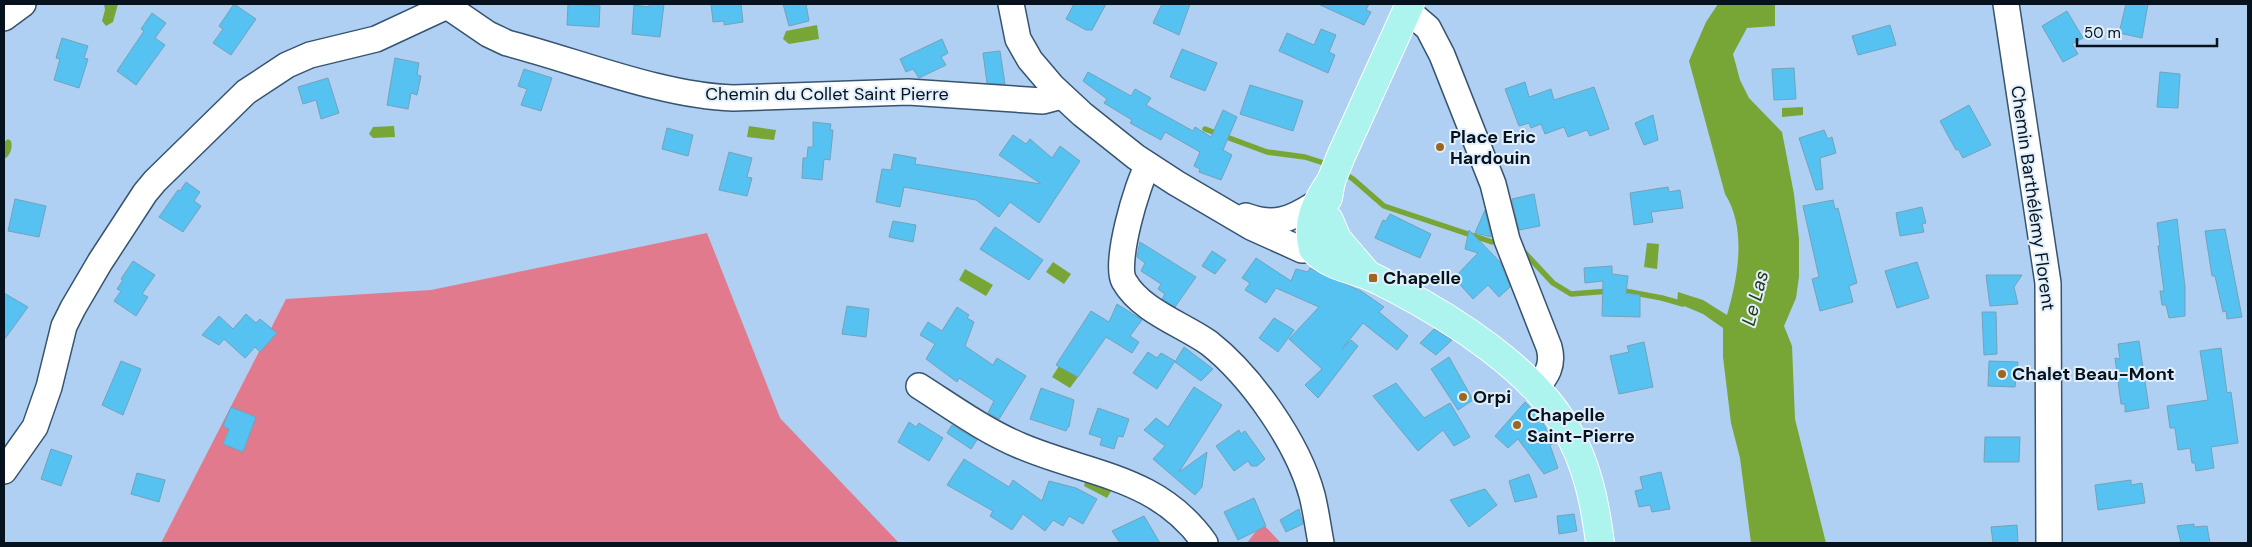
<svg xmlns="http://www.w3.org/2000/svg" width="2252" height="547" viewBox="0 0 2252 547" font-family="'DM Sans',sans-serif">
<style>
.green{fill:#e27a8d}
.water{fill:#77a637}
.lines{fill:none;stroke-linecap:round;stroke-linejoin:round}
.stream{stroke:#77a637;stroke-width:5.5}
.building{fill:#55c2f1;stroke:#74a2b9}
.minor-casing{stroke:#365471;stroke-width:28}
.major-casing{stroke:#fff;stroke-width:30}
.minor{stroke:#fff;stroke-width:25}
.major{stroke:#adf4ef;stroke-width:28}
.poi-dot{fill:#9c671f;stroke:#e1effd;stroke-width:2}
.labels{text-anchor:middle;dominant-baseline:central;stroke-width:4;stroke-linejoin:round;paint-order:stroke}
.street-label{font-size:18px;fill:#06121d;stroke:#e1effd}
.poi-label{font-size:18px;font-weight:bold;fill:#06121d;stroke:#e1effd;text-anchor:start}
.water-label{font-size:19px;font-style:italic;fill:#26390c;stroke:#e1effd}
</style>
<rect width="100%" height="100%" fill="#afd0f3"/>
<g class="green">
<polygon points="707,233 780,418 899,543 161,543 286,299 431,290"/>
<polygon points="1262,523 1281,543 1247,543"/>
</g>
<g class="water">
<polygon points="104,4 118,4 113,22 106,26 102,21 105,10"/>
<path d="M1718 4H1775V26L1747 28 1733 54 1740 80 1749 98 1782 132 1794 194 1799 239V277L1796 298 1784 326 1792 346 1795 419 1826 543H1751L1740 458 1731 423 1723 357V328L1703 314 1677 303 1678 292 1703 300 1727 315C1738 277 1747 229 1725 194L1689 61 1706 22Z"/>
<polygon points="817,25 819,39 789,44 783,39 786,31"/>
<polygon points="1803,107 1803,115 1782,117 1782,108"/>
<polygon points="394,126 395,137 373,138 369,134 373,127"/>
<polygon points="749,126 776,130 774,140 747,137"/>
<path d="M8 139 11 141C13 148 10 156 4 159V142Z"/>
<polygon points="1647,243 1659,244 1657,269 1644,267"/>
<polygon points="1053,262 1071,274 1064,284 1046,272"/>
<polygon points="965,269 993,285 986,296 959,280"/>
<polygon points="1059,366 1078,377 1070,388 1052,377"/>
<polygon points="1086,479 1114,486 1107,498 1084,486"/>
</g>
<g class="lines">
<g class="stream">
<polyline points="1205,129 1267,152 1305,157 1330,165"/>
<polyline points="1342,172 1353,179 1384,206 1492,242"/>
<polyline points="1524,252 1553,283 1571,294 1610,291"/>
<polyline points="1619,290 1662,298 1683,304"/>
</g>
</g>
<g class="building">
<polygon points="234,4 256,19 231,55 213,43 223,29 219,26"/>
<polygon points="568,4 600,6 599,27 567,25"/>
<polygon points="649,4 664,4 660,37 632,34 634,5 649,7"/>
<polygon points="711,4 741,4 743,22 724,25 724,21 713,22"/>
<polygon points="783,4 806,4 809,21 789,26"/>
<polygon points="1074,4 1106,4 1092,30 1086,30 1066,19"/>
<polygon points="1162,4 1190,4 1179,35 1153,23"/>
<polygon points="1318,4 1369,4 1366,10 1371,12 1364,25"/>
<polygon points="2126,4 2148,4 2142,38 2119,33"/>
<polygon points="2067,11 2083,38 2072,44 2078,54 2063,62 2042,26"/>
<polygon points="152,13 166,23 155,38 165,45 136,85 117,71 144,31 141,29"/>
<polygon points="1890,25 1896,45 1858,55 1852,36"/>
<polygon points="1321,29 1336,35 1329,52 1335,55 1328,73 1279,51 1287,33 1314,45"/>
<polygon points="62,38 88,46 84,58 88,59 79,88 54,80 60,59 56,58"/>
<polygon points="942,39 948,53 941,57 946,65 919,78 913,69 906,72 900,59"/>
<polygon points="1182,49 1217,63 1205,91 1170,77"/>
<polygon points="1000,51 1005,84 987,83 983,53"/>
<polygon points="395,58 419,63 417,75 421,76 417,95 411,93 408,109 387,105"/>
<polygon points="1794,68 1796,99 1774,100 1772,69"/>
<polygon points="524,69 552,78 541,111 521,105 527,89 518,86"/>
<polygon points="1088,72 1131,96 1135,89 1151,98 1146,105 1193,131 1195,127 1211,137 1223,110 1237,117 1223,150 1232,155 1221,180 1199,172 1200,169 1194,166 1200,152 1165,132 1161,140 1130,123 1132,120 1104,103 1107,99 1083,81"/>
<polygon points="2160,72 2180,74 2178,108 2157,107"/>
<polygon points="328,78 339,113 321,119 316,100 303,104 298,87"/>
<polygon points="1525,82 1529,97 1551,89 1554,100 1594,87 1609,129 1590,136 1587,130 1568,137 1564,127 1545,134 1541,124 1531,128 1529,123 1519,126 1505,89"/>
<polygon points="1250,85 1303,101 1293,131 1240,114"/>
<polygon points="1969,105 1991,145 1963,158 1958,149 1956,150 1940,121"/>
<polygon points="1653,115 1658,140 1644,145 1635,123"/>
<polygon points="813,122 831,124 830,130 833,130 830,160 824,159 822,180 802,178 803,158 807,158 808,147 813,147"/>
<polygon points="667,128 693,135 688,156 662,149"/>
<polygon points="1824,130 1828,139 1832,137 1836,153 1820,158 1823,189 1816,190 1799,138"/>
<polygon points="1013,135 1026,144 1030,139 1052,158 1060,146 1080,161 1039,223 1010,202 999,217 976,200 904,187 900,207 876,202 882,169 891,170 894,154 916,158 915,164 1041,184 999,155"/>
<polygon points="729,152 752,158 747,177 752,178 747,196 719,190"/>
<polygon points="186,182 200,192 194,201 201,206 183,232 159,217 178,190 180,191"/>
<polygon points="1668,187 1669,192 1680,190 1683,208 1651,212 1653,222 1634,225 1630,193"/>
<polygon points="1534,194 1540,226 1519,230 1512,199"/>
<polygon points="15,199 46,206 39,237 8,231"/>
<polygon points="1833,200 1835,209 1838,208 1857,283 1849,286 1853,302 1820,311 1812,279 1819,277 1803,206"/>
<polygon points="1922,207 1926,223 1922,224 1924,232 1900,236 1896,213"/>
<polygon points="1485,210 1491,237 1475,233"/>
<polygon points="1390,214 1431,234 1420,258 1375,238 1383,220 1386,221"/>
<polygon points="2177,219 2185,287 2185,316 2169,318 2166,305 2162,305 2160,291 2164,291 2158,246 2160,246 2157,223"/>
<polygon points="893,221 916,225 913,242 889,237"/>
<polygon points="995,227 1043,260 1029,280 980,249"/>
<polygon points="2225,229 2242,317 2227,319 2226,311 2223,312 2215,276 2212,276 2205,231"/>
<polygon points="1469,230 1500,262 1510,287 1499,297 1488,285 1473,299 1454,278 1478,253 1465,249"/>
<polygon points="1140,242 1196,277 1175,307 1162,299 1165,294 1158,289 1161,284 1141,271 1145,263 1137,257"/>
<polygon points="1212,251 1226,260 1215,274 1202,266"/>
<polygon points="1256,258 1291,281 1296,269 1308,272 1310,268 1361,291 1384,307 1379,312 1408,336 1397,350 1363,323 1342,349 1351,340 1358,346 1318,398 1305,385 1322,369 1289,339 1319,307 1276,288 1266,303 1245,290 1250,283 1242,278"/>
<polygon points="133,261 155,275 142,294 148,297 136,316 114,301 121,291 117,289 123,280 121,279"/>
<polygon points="1917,262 1929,298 1897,308 1885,271"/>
<polygon points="1612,266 1612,274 1628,276 1626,293 1640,295 1640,317 1602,316 1603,281 1585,283 1584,268"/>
<polygon points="1986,275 2022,275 2014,287 2018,304 1990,306"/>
<polygon points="4,293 28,307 4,340"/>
<polygon points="1117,304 1142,320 1130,336 1139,342 1132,353 1106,337 1078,377 1056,365 1091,311 1109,322"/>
<polygon points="847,306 869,309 866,337 842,334"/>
<polygon points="957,307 969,315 967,318 974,322 965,346 993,365 997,358 1026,376 999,419 988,413 994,401 959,378 957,382 926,359 935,344 920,335 928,322 942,331"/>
<polygon points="1982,312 1996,312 1997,354 1984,355"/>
<polygon points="246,314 256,323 260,319 277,333 260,352 255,347 245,358 224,339 219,345 202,335 219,316 233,329"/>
<polygon points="1274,318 1294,330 1278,352 1259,338"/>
<polygon points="1434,329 1452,340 1436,355 1420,343"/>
<polygon points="2139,341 2149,408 2125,412 2125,404 2121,404 2115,358 2120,359 2118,344"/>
<polygon points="1644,342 1653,387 1619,394 1610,356 1629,352 1627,346"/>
<polygon points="1184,347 1213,369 1201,381 1175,362"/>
<polygon points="2221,348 2227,393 2231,392 2238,443 2211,447 2214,468 2196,471 2195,463 2192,463 2190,448 2178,450 2175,428 2170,428 2167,406 2208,400 2200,351"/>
<polygon points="1148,352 1157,358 1161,353 1175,361 1157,389 1133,373"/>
<polygon points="1449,357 1473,400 1458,410 1431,369"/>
<polygon points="121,361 141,369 123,415 102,405"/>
<polygon points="1989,361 2018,362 2015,387 1988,386"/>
<polygon points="1396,383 1424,418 1450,403 1470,437 1454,446 1443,430 1418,451 1373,396"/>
<polygon points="1194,387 1222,405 1179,472 1207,452 1202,487 1195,495 1153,459 1165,446 1144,430 1156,418 1168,427"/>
<polygon points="1041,388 1074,400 1069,427 1068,427 1066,431 1030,419"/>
<polygon points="1525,402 1539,416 1554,443 1550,445 1558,468 1544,474 1518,439 1508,448 1495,436"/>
<polygon points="231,407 256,417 243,452 223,444 229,429 223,426"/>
<polygon points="1098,408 1129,419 1123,437 1118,436 1114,449 1100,445 1102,438 1089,434"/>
<polygon points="909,422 916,427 919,423 943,438 929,461 898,442"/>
<polygon points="952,425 977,440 971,449 947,433"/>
<polygon points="1239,430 1241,434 1245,431 1265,459 1257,466 1251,466 1248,461 1234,471 1216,446"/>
<polygon points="1985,437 2020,437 2019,462 1984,462"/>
<polygon points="51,449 72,456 61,486 41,479"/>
<polygon points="964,459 1009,487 1013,480 1042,501 1049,481 1076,488 1097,499 1083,524 1069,516 1063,526 1053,520 1045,531 1023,514 1012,530 990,516 993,511 947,485"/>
<polygon points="1661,472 1670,509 1652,512 1650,505 1639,507 1635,491 1643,489 1640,477"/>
<polygon points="137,473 165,480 159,502 131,494"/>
<polygon points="1529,474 1537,497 1515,502 1509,481"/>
<polygon points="2131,480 2131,485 2142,483 2145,503 2098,510 2095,485"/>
<polygon points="1485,489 1497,505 1469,527 1450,500"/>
<polygon points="1254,498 1266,526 1238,540 1224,512"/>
<polygon points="1299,509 1303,524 1286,532 1280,520"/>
<polygon points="1574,514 1577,531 1559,534 1557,516"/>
<polygon points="1144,516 1160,543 1120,543 1112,531"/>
<polygon points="2194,524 2194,527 2207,526 2210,543 2181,543 2177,526"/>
<polygon points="2017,525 2018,543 1993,543 1991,527"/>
</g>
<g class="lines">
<defs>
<g id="minor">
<polyline points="1011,4 1018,39 1030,60 1053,87 1082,114 1136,157 1176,183 1251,227 1302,250 1313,249"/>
<polyline points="2006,4 2048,283 2049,543"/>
<path d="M1407 10 1428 28 1442 55 1493 184 1507 240 1549 347C1554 365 1547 376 1535 389"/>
<polyline points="4,18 23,4"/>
<path d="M1148 165C1137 184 1114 263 1124 281 1141 311 1182 324 1209 343 1251 376 1298 443 1312 495 1316 511 1318 527 1321 543"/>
<path d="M1246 216C1275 227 1291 219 1315 204"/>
<path d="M919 386C952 407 985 431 1021 446 1089 475 1158 476 1205 543"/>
<path d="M4 471 35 427 49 387 64 326 73 308 100 262 145 193 155 181 246 92 287 65 310 55 376 39 447 6 488 34 507 43C577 61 662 96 733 98L908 92 1043 101 1062 96"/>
</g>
<g id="major">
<path d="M1331 181C1316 203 1306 222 1313 249 1328 265 1347 268 1367 275 1376 278 1385 284 1394 288 1453 319 1532 369 1566 428 1587 463 1595 503 1600 543"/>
<polyline points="1328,198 1331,181 1341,156 1410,4"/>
<polyline points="1329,220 1337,239 1368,275"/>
</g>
</defs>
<use href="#minor" class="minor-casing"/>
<use href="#major" class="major-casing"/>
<use href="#minor" class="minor"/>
<use href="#major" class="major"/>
</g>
<g class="poi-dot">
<circle cx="1440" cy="147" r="5"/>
<rect x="1368" y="273" width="10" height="10" rx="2.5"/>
<circle cx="2002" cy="374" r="5"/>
<circle cx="1463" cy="397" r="5"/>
<circle cx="1517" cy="425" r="5"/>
</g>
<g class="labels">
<g class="street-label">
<text x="827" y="94">Chemin du Collet Saint Pierre</text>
<text transform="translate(2033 198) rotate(82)">Chemin Barthélémy Florent</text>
</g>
<g class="poi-label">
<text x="1450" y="137">Place Eric<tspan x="1450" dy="21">Hardouin</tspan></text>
<text x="1383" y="278">Chapelle</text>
<text x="2012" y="374">Chalet Beau-Mont</text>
<text x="1473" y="397">Orpi</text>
<text x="1527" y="415">Chapelle<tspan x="1527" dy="21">Saint-Pierre</tspan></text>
</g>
<g class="water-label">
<text transform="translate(1755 298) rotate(-75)">Le Las</text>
</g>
</g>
<rect width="2252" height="547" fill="none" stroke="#06121d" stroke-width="10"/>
<path d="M2077 38v8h140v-8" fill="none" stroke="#06121d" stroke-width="2.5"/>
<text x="2084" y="38" font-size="15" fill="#06121d" stroke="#e1effd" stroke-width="4" paint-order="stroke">50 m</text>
</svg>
